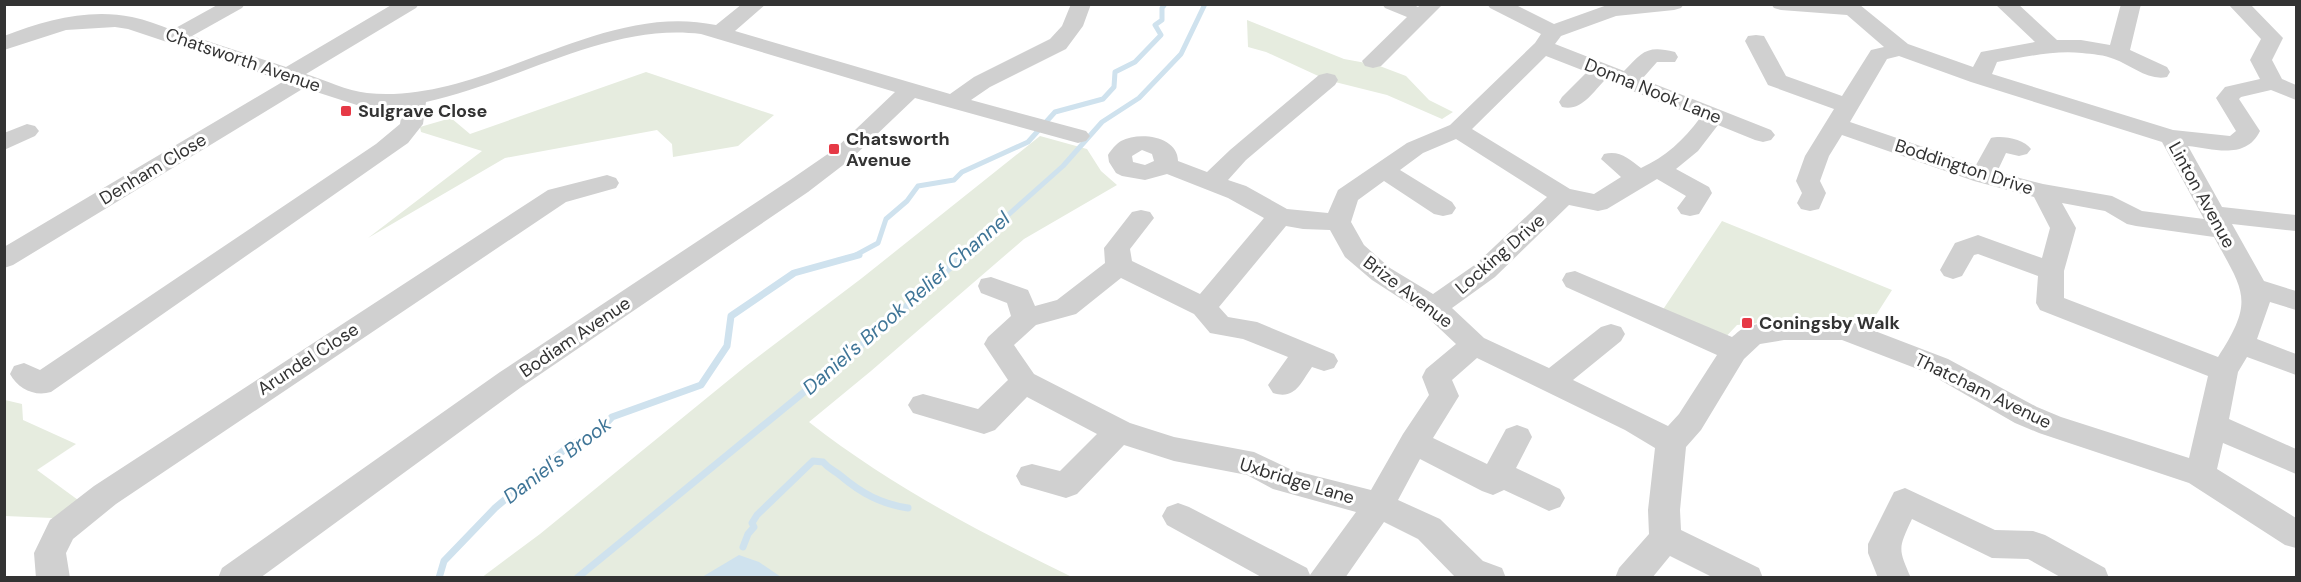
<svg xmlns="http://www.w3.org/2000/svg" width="2301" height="582" viewBox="0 0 2301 582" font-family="'DM Sans',sans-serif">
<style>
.green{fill:#e6ecdf}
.water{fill:#cfe2ee}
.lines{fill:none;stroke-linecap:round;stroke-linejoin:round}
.stream-far1{stroke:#cfe2ee;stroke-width:5}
.stream{stroke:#cfe2ee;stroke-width:7}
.minor{fill:#d0d0d0;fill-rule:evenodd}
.poi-dot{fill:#e63946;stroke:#fff;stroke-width:2}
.labels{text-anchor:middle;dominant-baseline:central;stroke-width:6;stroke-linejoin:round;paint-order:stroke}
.street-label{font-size:18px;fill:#333;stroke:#fff}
.poi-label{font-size:18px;font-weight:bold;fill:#333;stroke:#fff;text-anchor:start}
.water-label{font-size:20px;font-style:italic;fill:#3f7597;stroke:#fff}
</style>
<rect width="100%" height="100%" fill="#fff"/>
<g class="green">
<polygon points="1247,20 1344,59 1377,65 1406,76 1429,100 1453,112 1442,119 1387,95 1327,80 1266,52 1248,47"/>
<polygon points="646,72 774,115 738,146 673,157 672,144 657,130 505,158 368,238 482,151 421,132 420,127 451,118 470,134"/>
<path d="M1040 136 1087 149 1101 171 1117 185 1024 239 871 371 809 422C889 485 981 533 1072 577L481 578 540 534 746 366 862 278Z"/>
<polygon points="1722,221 1892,290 1869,326 1839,316 1737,325 1720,343 1658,317"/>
<polygon points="5,400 22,404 23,420 76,444 37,470 89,508 76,519 5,516"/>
</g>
<polygon class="water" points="739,555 759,562 781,577 702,577"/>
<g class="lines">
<g class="stream-far1">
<polyline points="854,256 878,243 886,219 907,201 918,186 954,180 962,172 1028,142 1055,112 1103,99 1114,87 1115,72 1135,62 1161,35 1155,25 1162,20 1162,8 1165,4"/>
<polyline points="962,256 1063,166 1102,122 1139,98 1181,54 1205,4"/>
</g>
<g class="stream">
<path d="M743 547 748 534 754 527 752 523 757 515 813 461 823 462C830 470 834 470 841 476 861 493 881 504 908 508"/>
<polyline points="439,578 444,561 495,508 570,445 597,433 612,417 701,385 727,346 731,316 794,273 859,255"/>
<polyline points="577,578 881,329 964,255"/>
</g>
<g class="minor">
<path d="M219 4H245L242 8 192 36 286 67 393 4H419L416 8 306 74C325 80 347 91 367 93 485 105 598 0 716 25L742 4H766L735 31 950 94 974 77 1050 39 1062 26 1071 4H1091L1083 26 1066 49 990 87 971 100 1086 131 1090 136 1086 141 1078 143 915 98 851 159 808 192 520 388 260 578H218L222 568 500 372 790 180 835 149 895 92 701 34C609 22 516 83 426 102L423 124 408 143 51 392C35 397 18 389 10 374L14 366 24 363 40 370 376 144 400 124 403 105 363 107 304 88 13 265 4 268V247L284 81 128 29 115 27 66 30 4 50V36C44 20 90 8 132 17 146 20 159 25 172 30Z"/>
<polygon points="1382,4 1412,4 1418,7 1421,4 1443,4 1381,66 1373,68 1365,66 1362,61 1407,17 1385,8"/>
<path d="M1487 4H1514L1554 24 1610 4H1684L1681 8 1674 10 1616 16 1561 36 1555 44 1624 71C1643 52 1646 45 1675 52L1678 57 1675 62H1657L1642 79 1771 130 1775 135 1771 140 1763 142 1755 140 1718 125 1698 151 1676 169 1709 187 1712 193 1699 214 1690 216 1681 214 1677 208 1686 196 1657 179 1607 209 1598 211 1569 205 1495 277 1452 308 1484 338 1549 368 1601 327 1611 324 1621 327 1625 334 1621 341 1573 380 1668 426 1679 414 1717 355 1566 287 1562 280 1566 273 1575 271 1732 337C1736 334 1739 330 1743 329 1765 318 1831 316 1854 323L1948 359 2037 407 2061 417 2189 458 2208 376 2040 310 2036 303 2038 276 1978 254 1974 255 1962 276 1953 279 1944 276 1940 270 1955 243 1978 235 2042 258 2050 228 2034 197 1974 181 1842 135 1829 156 1820 181 1826 193 1819 209 1810 211 1801 209 1797 203 1802 193 1796 181 1805 156 1834 109 1768 85 1745 41 1748 36 1756 35 1764 36 1786 76 1842 96 1871 50 1884 47 1847 15 1781 10 1774 8 1771 4 1860 5 1908 44 1973 67 1981 52 2035 42 1995 4H2018L2057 40H2081L2110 45 2121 4H2141L2130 50 2167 67 2170 72 2167 77C2148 81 2131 65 2114 59 2105 55 2092 54 2082 53 2054 50 2025 57 1997 62L1992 74 2173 130 2230 136 2236 131 2216 98 2225 87 2260 79 2250 60 2261 39 2228 4H2250L2283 38 2272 60 2282 79 2296 85V100L2271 90 2241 97 2239 99 2260 131C2246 160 2214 149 2188 146L2222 207 2296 215V231L2232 224 2264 281 2296 291V310L2270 302 2257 339 2296 354V375L2247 357 2238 372 2229 419 2296 449V474L2223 443 2217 469 2296 518V548L2285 545 2189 483 2039 433 2015 423 1928 373 1842 340H1784L1760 344 1744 359 1701 430 1686 447 1680 510 1681 530 1759 568 1763 578H1714L1670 556 1652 578H1615L1619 568 1649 534 1648 510 1655 448 1625 430 1477 358 1452 380 1459 396 1433 438 1487 464 1506 429 1517 425 1528 429 1532 437 1516 468 1560 489 1565 498 1560 507 1549 511 1504 490 1493 495 1482 491 1420 459 1398 500 1440 519 1483 561 1502 568 1506 578H1456L1418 539 1384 522 1345 578H1263L1167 525 1162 516 1167 507 1178 503 1189 507 1307 568 1310 575 1356 512 1273 489 1247 475 1174 461 1124 445 1077 494 1066 498 1021 485 1016 476 1021 467 1032 464 1060 471 1097 434 1027 397 995 430 984 434 913 413 908 405 913 397 923 394 978 409 1008 380 984 344 988 337 1011 316 1007 303 981 293 978 286 981 279 991 277 1028 290 1035 306 1057 300 1105 263 1104 248 1132 212 1141 210 1150 212 1154 218 1130 249 1132 261 1200 294 1264 218 1228 198 1167 174 1145 180 1122 176 1116 173 1109 162 1108 155C1111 150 1116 144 1121 141 1139 131 1178 136 1178 161L1207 172 1230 150 1319 75 1327 73 1335 75 1338 80 1335 85 1246 160 1228 180 1246 186 1287 209 1328 213 1338 190 1407 143 1450 125 1535 43 1541 34 1490 8ZM1546 56 1587 72 1562 97 1559 102 1562 107C1581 112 1593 92 1605 80L1700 118C1684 140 1665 157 1641 168 1629 159 1620 150 1604 154L1601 159 1621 177 1594 194 1570 189 1472 129ZM1899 56 1971 82 2162 142 2204 219 2142 211 2112 196 2043 184 1997 172 2006 153 2019 156 2027 154 2031 149C2024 139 2002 135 1991 138L1976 165 1850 122 1887 59ZM1456 139 1547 197 1476 264 1433 294 1390 268 1364 245 1351 222 1358 200 1384 181 1434 214 1443 216 1452 214 1456 208 1452 202 1400 170 1423 153ZM1142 150 1152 154 1154 161 1145 165 1133 162 1132 156ZM2062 203 2105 211 2127 224 2136 226 2214 237C2244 292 2255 300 2218 357L2064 298V271L2076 228ZM1286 226 1303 229 1330 230 1345 257 1372 280 1423 313 1456 344 1426 369 1422 377 1429 395 1403 434 1371 490 1292 470 1254 452 1174 437 1130 423 1034 374 1014 345 1036 325 1076 314 1121 278 1194 314 1210 333 1243 339 1288 357 1268 385 1273 393C1295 400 1300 384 1312 367L1324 371 1334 368 1338 361 1334 354 1257 322 1228 317 1219 307Z"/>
<polygon points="27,124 35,126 39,131 35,136 4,150 4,133"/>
<polygon points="607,175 616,178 619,183 616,188 566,202 116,504 73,539 66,553 70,578 36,578 34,553 50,520 94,486 548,190"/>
<path d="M1905 488 1995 530 2033 531 2045 535 2105 568 2109 578H2062L2028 559 1992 558 1912 519C1898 549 1898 548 1911 578H1878L1868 553V544L1894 492Z"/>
</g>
</g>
<g class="poi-dot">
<rect x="340" y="105" width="12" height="12" rx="3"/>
<rect x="828" y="143" width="12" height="12" rx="3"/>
<rect x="1741" y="317" width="12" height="12" rx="3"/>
</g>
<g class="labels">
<g class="street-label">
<text transform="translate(243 60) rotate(19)">Chatsworth Avenue</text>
<text transform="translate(1653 91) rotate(22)">Donna Nook Lane</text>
<text transform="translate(1964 167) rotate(18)">Boddington Drive</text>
<text transform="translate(153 169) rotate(-31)">Denham Close</text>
<text transform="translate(2202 195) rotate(61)">Linton Avenue</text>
<text transform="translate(1500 254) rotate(-41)">Locking Drive</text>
<text transform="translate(1408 292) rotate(37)">Brize Avenue</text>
<text transform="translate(575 337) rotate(-34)">Bodiam Avenue</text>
<text transform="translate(308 359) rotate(-33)">Arundel Close</text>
<text transform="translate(1983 391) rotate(26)">Thatcham Avenue</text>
<text transform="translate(1297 481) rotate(17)">Uxbridge Lane</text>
</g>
<g class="poi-label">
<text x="358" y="111">Sulgrave Close</text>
<text x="846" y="139">Chatsworth<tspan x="846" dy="21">Avenue</tspan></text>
<text x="1759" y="323">Coningsby Walk</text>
</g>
<g class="water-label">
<text transform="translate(906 303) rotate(-41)">Daniel's Brook Relief Channel</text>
<text transform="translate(557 460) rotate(-37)">Daniel's Brook</text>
</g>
</g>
<rect width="2301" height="582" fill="none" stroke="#333333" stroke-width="12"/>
</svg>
